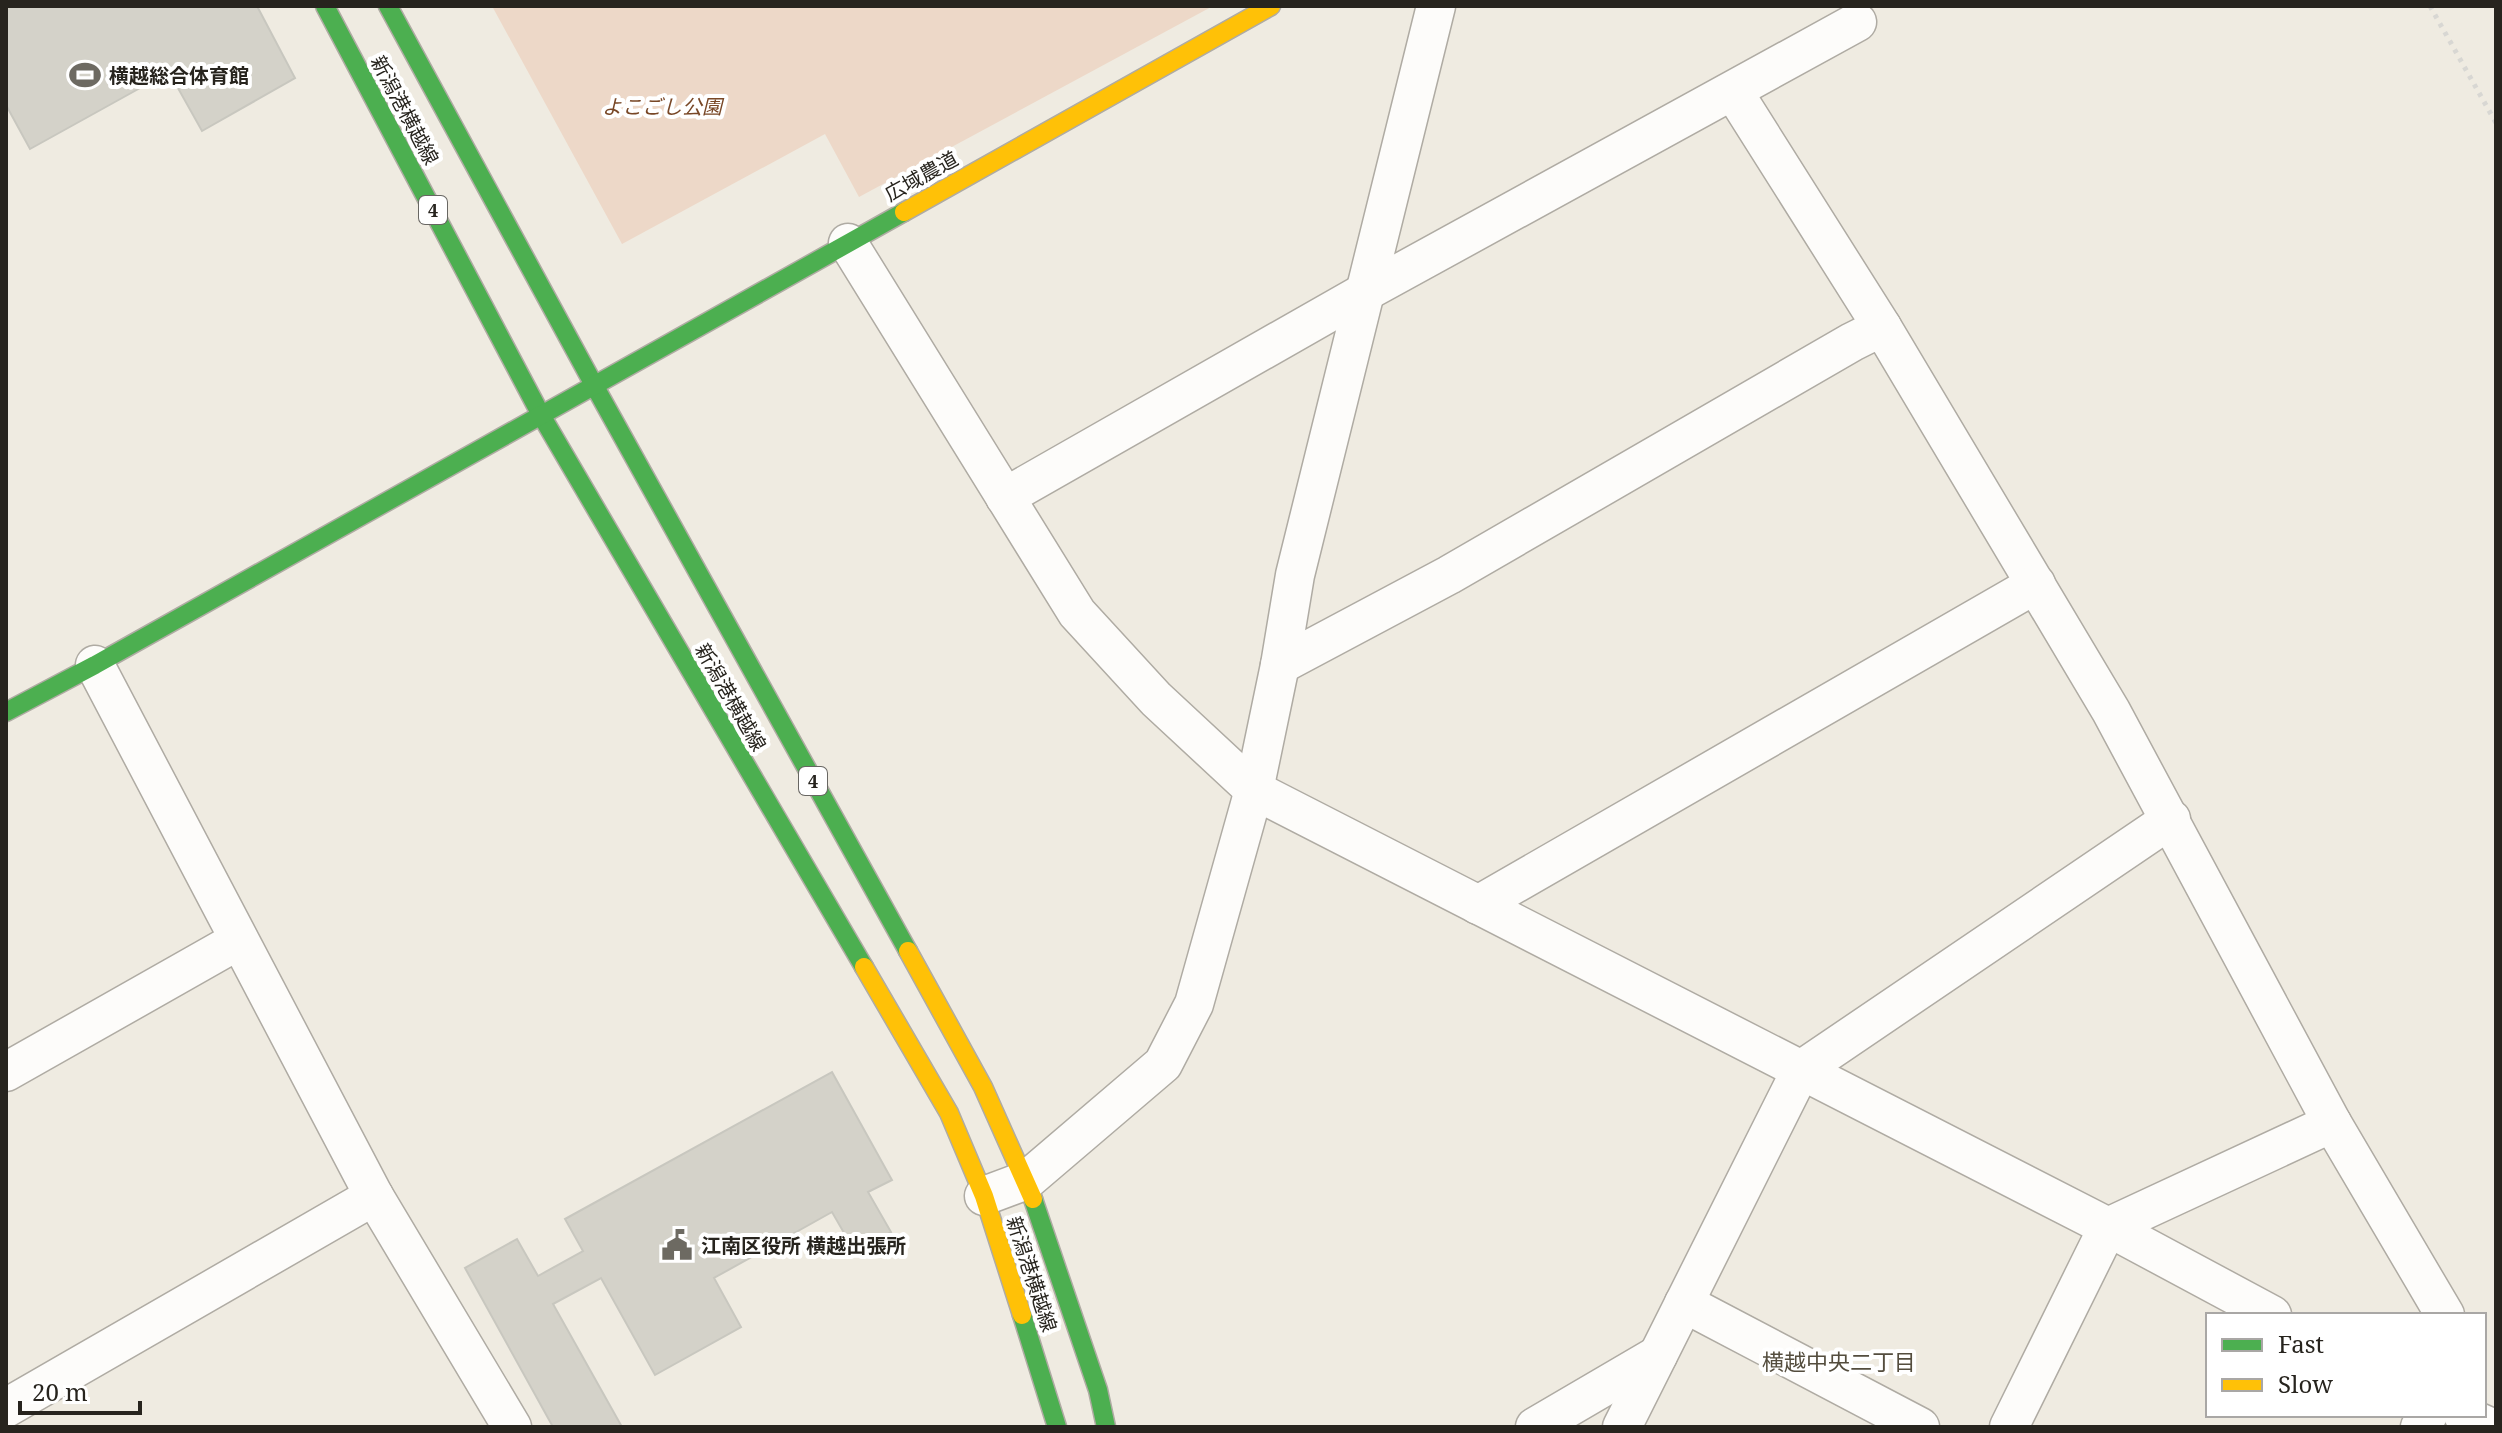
<svg xmlns="http://www.w3.org/2000/svg" width="2502" height="1433" viewBox="0 0 2502 1433" font-family="'Noto Serif','Noto Sans JP',serif">
<style>
.green{fill:#edd8c8}
.building{fill:#d4d2c9;stroke:#c8c7bf;stroke-width:2}
.lines{fill:none;stroke-linecap:round;stroke-linejoin:round}
.street-casing{stroke:#afaba3;stroke-width:41}
.fast-casing{stroke:#afaba3;stroke-width:21}
.slow-casing{stroke:#afaba3;stroke-width:21}
.path{stroke:#d8d7d3;stroke-width:5;stroke-dasharray:4 6;stroke-linecap:butt}
.street{stroke:#fdfcfa;stroke-width:38}
.fast{stroke:#4caf50;stroke-width:18}
.slow{stroke:#ffc107;stroke-width:18}
.labels{text-anchor:middle;dominant-baseline:central;stroke-width:8;stroke-linejoin:round;paint-order:stroke}
.shield{fill:#fff;stroke:#686662;stroke-width:2}
.shield-label{font-size:18px;font-weight:bold;fill:#27241e}
.poi-label{font-size:20px;font-weight:bold;fill:#27241e;stroke:#fff;text-anchor:start}
.park-label{font-size:20px;font-style:italic;fill:#784726;stroke:#fff}
.street-label{font-size:20px;fill:#27241e;stroke:#fff}
.neighbourhood-label{font-size:22px;fill:#544d3e;stroke:#fff}
</style>
<rect width="100%" height="100%" fill="#efebe1"/>
<polygon class="green" points="492,6 1213,6 859,197 825,134 622,244"/>
<g class="building">
<polygon points="6,6 257,6 295,78 202,131 169,72 30,149 6,105"/>
<polygon points="832,1072 892,1180 868,1192 891,1232 855,1252 832,1212 714,1278 741,1327 655,1375 601,1278 553,1304 622,1427 553,1427 465,1268 517,1239 538,1276 583,1251 565,1219"/>
</g>
<g class="lines">
<defs>
<g id="street">
<polyline points="1733,91 1882,327"/>
<polyline points="848,243 1077,613 1156,699 1254,790 2108,1227 2272,1315"/>
<polyline points="1005,497 1365,292 1857,22"/>
<polyline points="95,665 374,1196 512,1427"/>
<polyline points="1280,665 1449,575 1852,342 1882,327 2111,711 2332,1123 2445,1315"/>
<polyline points="1478,905 2036,584"/>
<polyline points="6,1072 239,940"/>
<polyline points="984,1196 1027,1180 1163,1064 1194,1004 1254,790 1280,665 1295,575 1436,6"/>
<polyline points="1684,1303 1920,1427"/>
<polyline points="6,1408 374,1196"/>
<polyline points="2463,1415 2490,1427"/>
<polyline points="1535,1427 1658,1355"/>
<polyline points="1622,1427 1801,1070 2171,819"/>
<polyline points="2009,1427 2108,1227 2332,1123"/>
<polyline points="2420,1427 2428,1415"/>
</g>
<g id="fast">
<polyline points="325,6 541,415 864,967"/>
<polyline points="388,6 594,385 908,951"/>
<polyline points="6,712 95,665 904,212"/>
<polyline points="1033,1199 1098,1390 1106,1427"/>
<polyline points="1022,1315 1057,1427"/>
</g>
<g id="slow">
<polyline points="904,212 1271,6"/>
<polyline points="908,951 983,1087 1033,1199"/>
<polyline points="864,967 949,1113 984,1196 1022,1315"/>
</g>
</defs>
<use href="#street" class="street-casing"/>
<use href="#fast" class="fast-casing"/>
<use href="#slow" class="slow-casing"/>
<polyline class="path" points="2430,6 2496,123"/>
<use href="#street" class="street"/>
<use href="#fast" class="fast"/>
<use href="#slow" class="slow"/>
</g>
<defs>
<symbol id="stadium-bare" viewBox="-9 -9 18 18"><path d="M0-5a6.5 5 0 1 0 0 10a6.5 5 0 1 0 0-10ZM-3.5-1.8h7v3.6h-7Z" fill="#6d6a62" stroke="#fff" stroke-width="2.5" paint-order="stroke"/></symbol>
<symbol id="civic-bare" viewBox="-9 -9 18 18"><path d="M-.6-6.5H3V-4.5H.6V-3L4-1V1h2V6H-6V1h2V-1L-.6-3ZM-1.2 2.5V6h2.4V2.5Z" fill="#6d6a62" stroke="#fff" stroke-width="2.5" paint-order="stroke"/></symbol>
</defs>
<g fill-rule="evenodd">
<use href="#stadium-bare" x="63" y="53" width="44" height="44"/>
<use href="#civic-bare" x="655" y="1223" width="44" height="44"/>
</g>
<g class="labels">
<g class="shield">
<rect x="419" y="196" width="28" height="28" rx="6"/>
<rect x="799" y="767" width="28" height="28" rx="6"/>
</g>
<g class="shield-label">
<text x="433" y="210">4</text>
<text x="813" y="781">4</text>
</g>
<g class="poi-label">
<text x="109" y="75">横越総合体育館</text>
<text x="701" y="1245">江南区役所 横越出張所</text>
</g>
<g class="park-label">
<text x="662" y="106">よこごし公園</text>
</g>
<g class="street-label">
<text transform="translate(405 110) rotate(62)">新潟港横越線</text>
<text transform="translate(921 176) rotate(-29)">広域農道</text>
<text transform="translate(731 697) rotate(60)">新潟港横越線</text>
<text transform="translate(1032 1274) rotate(72)">新潟港横越線</text>
</g>
<g class="neighbourhood-label">
<text x="1839" y="1361">横越中央二丁目</text>
</g>
</g>
<rect width="2502" height="1433" fill="none" stroke="#27241e" stroke-width="16"/>
<rect x="2206" y="1313" width="280" height="104" fill="#ffffff" stroke="#a9a7a5" stroke-width="2"/>
<rect x="2222" y="1339" width="40" height="12" fill="#4caf50" stroke="#a9a7a5" stroke-width="2"/>
<text x="2278" y="1353" font-size="24" fill="#27241e">Fast</text>
<rect x="2222" y="1379" width="40" height="12" fill="#ffc107" stroke="#a9a7a5" stroke-width="2"/>
<text x="2278" y="1393" font-size="24" fill="#27241e">Slow</text>
<path d="M20 1401v12h120v-12" fill="none" stroke="#27241e" stroke-width="4"/>
<text x="32" y="1401" font-size="24" fill="#27241e" stroke="#ffffff" stroke-width="6" paint-order="stroke">20 m</text>
</svg>
